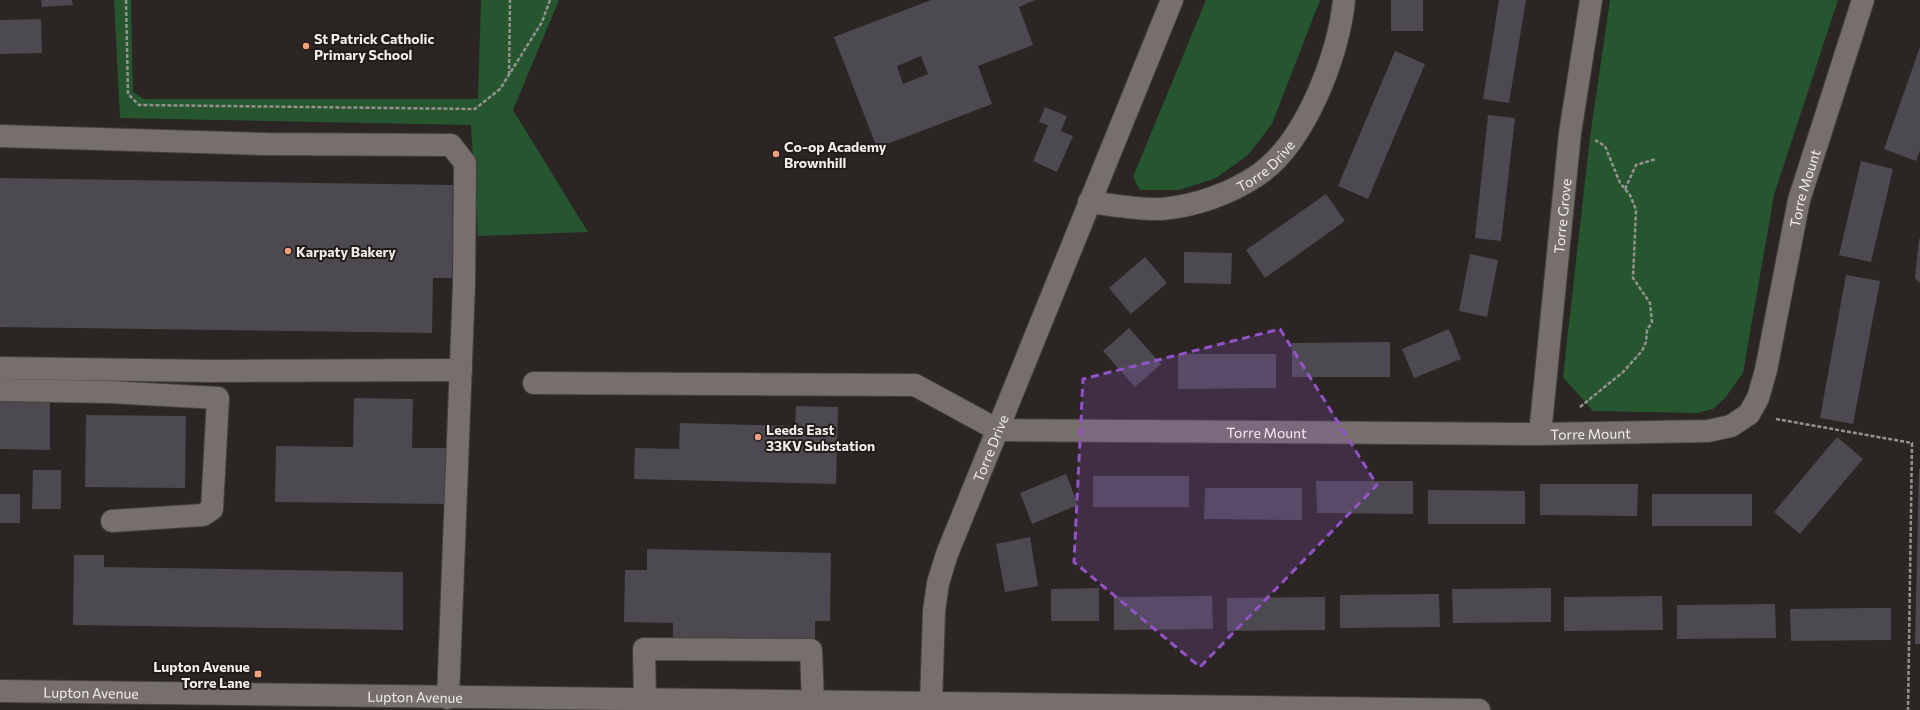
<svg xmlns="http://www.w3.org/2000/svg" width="1920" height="710" viewBox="0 0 1920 710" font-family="Commissioner,sans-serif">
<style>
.green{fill:#255630}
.building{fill:#4c4950;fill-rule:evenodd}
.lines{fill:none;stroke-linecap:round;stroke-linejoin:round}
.minor-casing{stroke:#45403d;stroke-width:24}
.path{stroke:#979190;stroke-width:2.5;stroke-dasharray:4 2;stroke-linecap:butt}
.minor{stroke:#776f6c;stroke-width:22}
.marked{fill:#9353c8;fill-opacity:0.2;stroke:#9353c8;stroke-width:3;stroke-dasharray:8 5;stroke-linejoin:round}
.poi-dot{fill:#f3a081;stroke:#221c19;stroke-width:1.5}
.labels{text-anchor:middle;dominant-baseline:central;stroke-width:4;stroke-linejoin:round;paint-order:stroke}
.poi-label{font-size:14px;font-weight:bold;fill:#f2edec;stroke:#221c19;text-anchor:start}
.street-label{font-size:14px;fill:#f2edec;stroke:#221c19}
</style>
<rect width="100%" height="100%" fill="#2b2523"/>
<g class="green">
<polygon points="114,0 131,0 133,92 144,99 478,99 481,0 559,0 513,110 588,232 478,236 471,125 120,118"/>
<polygon points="1206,0 1320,0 1272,124 1248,155 1216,178 1179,190 1140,190 1133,177"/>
<polygon points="1610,0 1838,0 1774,195 1743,373 1725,398 1713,409 1698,413 1593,411 1563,377 1590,137"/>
</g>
<g class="building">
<polygon points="41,0 72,0 73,5 42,7"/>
<path d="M931 0H1035L1019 7 1033 45 978 66 992 104 877 148 834 37ZM921 56 928 74 903 84 897 66Z"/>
<rect x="1391" y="0" width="32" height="31"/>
<polygon points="1499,0 1526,0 1509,103 1483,99"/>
<polygon points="41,19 42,53 0,54 0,20"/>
<polygon points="1920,47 1920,150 1916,161 1884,149"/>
<polygon points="1395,51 1425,64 1368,199 1338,186"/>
<polygon points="1045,107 1067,116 1061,131 1073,136 1057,172 1033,161 1048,125 1039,122"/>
<polygon points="1488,115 1515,118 1501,241 1475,238"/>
<polygon points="1861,161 1893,169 1871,262 1839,255"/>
<polygon points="0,178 453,185 452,278 433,278 432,333 0,327"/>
<polygon points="1326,194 1345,221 1265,278 1246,250"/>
<polygon points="1919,239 1920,239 1920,283 1915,278"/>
<polygon points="1184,252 1232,253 1231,284 1184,283"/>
<polygon points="1470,254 1498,260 1487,317 1459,311"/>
<polygon points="1145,257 1167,283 1131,314 1109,288"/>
<polygon points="1846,275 1880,281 1853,424 1820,418"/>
<polygon points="1129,328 1161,364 1135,387 1103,351"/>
<polygon points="1449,329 1461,359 1414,378 1402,349"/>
<polygon points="1390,342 1390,377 1292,377 1292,343"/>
<polygon points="1178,354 1276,354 1276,388 1178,389"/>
<polygon points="354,398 413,399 412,448 449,448 448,504 275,502 276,446 353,447"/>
<polygon points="0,399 50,399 50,450 0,449"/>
<polygon points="796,406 838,407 836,484 634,479 635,448 679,449 680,423 795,426"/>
<polygon points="86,415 186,416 185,488 85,487"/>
<polygon points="1837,437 1863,459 1800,534 1774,512"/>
<polygon points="1919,469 1920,469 1920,644 1915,644"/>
<polygon points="33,470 61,470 61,509 32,509"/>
<polygon points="1066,474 1078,505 1032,524 1020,493"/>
<rect x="1093" y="476" width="96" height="31"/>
<polygon points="1316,481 1413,481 1413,514 1317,513"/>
<polygon points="1540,484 1638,484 1637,516 1540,515"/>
<polygon points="1205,488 1302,488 1302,520 1204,519"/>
<polygon points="1428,490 1525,491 1525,524 1428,524"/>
<rect x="0" y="494" width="20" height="29"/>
<rect x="1652" y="494" width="100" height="32"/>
<polygon points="1030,537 1038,586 1005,592 996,544"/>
<polygon points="647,549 831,553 830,621 815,621 815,641 673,638 673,623 624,622 625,570 647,570"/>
<polygon points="74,555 104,555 104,567 403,572 403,630 73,625"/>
<polygon points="1099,588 1099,621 1051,621 1051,589"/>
<polygon points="1551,588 1551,622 1453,623 1452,589"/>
<polygon points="1439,594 1440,627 1340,628 1340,595"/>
<polygon points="1212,596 1213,629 1114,630 1114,597"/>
<polygon points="1662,596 1663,630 1564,631 1564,597"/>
<polygon points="1325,597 1325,630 1227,631 1227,598"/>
<polygon points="1775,604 1776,638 1677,639 1677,605"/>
<polygon points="1866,608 1891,608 1891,640 1791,641 1790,609"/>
</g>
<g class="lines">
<defs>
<g id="minor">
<polyline points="0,136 266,144 451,145 465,163 464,284 448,698"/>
<path id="s1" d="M1089 202C1113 205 1138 210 1162 209 1195 206 1230 194 1258 175 1305 143 1339 55 1344 0"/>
<polyline points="0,368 213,371 461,370"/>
<path id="s2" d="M534 383 915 385 998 430 1540 434 1708 431 1731 426 1749 414 1758 398 1766 370 1799 200 1863 0"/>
<polyline points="0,390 109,392 218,398 212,509 203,515 112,521"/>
<path id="s3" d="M1540 434 1570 133 1591 0"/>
<path id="s4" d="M0 691 1479 710"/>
<polyline points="645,700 644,649 811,650 813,703"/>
<path id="s5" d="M931 704 934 611 938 583 947 554 1172 0"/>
</g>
</defs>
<use href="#minor" class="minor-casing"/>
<g class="path">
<polyline points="126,0 128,94 139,105 475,109 500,89 542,22 550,0"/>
<polyline points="509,75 510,0"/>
<polyline points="1625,189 1636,165 1656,159"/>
<polyline points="1580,407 1623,372 1642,351 1646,342 1647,330 1652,322 1650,303 1633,278 1636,210 1630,195 1620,183 1605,146 1595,140"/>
<polyline points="1776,419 1912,443 1908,710"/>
</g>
<use href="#minor" class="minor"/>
</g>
<path class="marked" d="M1280 329 1377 485 1200 667 1074 562 1083 379Z"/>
<g class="poi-dot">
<circle cx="306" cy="46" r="4"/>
<circle cx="776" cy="154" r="4"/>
<circle cx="288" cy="251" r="4"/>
<circle cx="758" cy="437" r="4"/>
<rect x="254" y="670" width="8" height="8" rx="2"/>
</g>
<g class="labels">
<g class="poi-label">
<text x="314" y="38">St Patrick Catholic<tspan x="314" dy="16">Primary School</tspan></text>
<text x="784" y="146">Co-op Academy<tspan x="784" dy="16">Brownhill</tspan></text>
<text x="296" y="251">Karpaty Bakery</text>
<text x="766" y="429">Leeds East<tspan x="766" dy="16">33KV Substation</tspan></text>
<text x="250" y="666" text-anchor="end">Lupton Avenue<tspan x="250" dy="16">Torre Lane</tspan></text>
</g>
<g class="street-label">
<text stroke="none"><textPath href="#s1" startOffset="188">Torre Drive</textPath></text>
<text stroke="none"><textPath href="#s2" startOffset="1464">Torre Mount</textPath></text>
<text stroke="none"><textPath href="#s3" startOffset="219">Torre Grove</textPath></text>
<text stroke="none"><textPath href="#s2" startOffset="744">Torre Mount</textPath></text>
<text stroke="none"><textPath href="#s2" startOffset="1068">Torre Mount</textPath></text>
<text stroke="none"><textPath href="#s5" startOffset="266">Torre Drive</textPath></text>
<text stroke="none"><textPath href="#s4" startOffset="91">Lupton Avenue</textPath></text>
<text stroke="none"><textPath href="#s4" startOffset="415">Lupton Avenue</textPath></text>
</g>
</g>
</svg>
